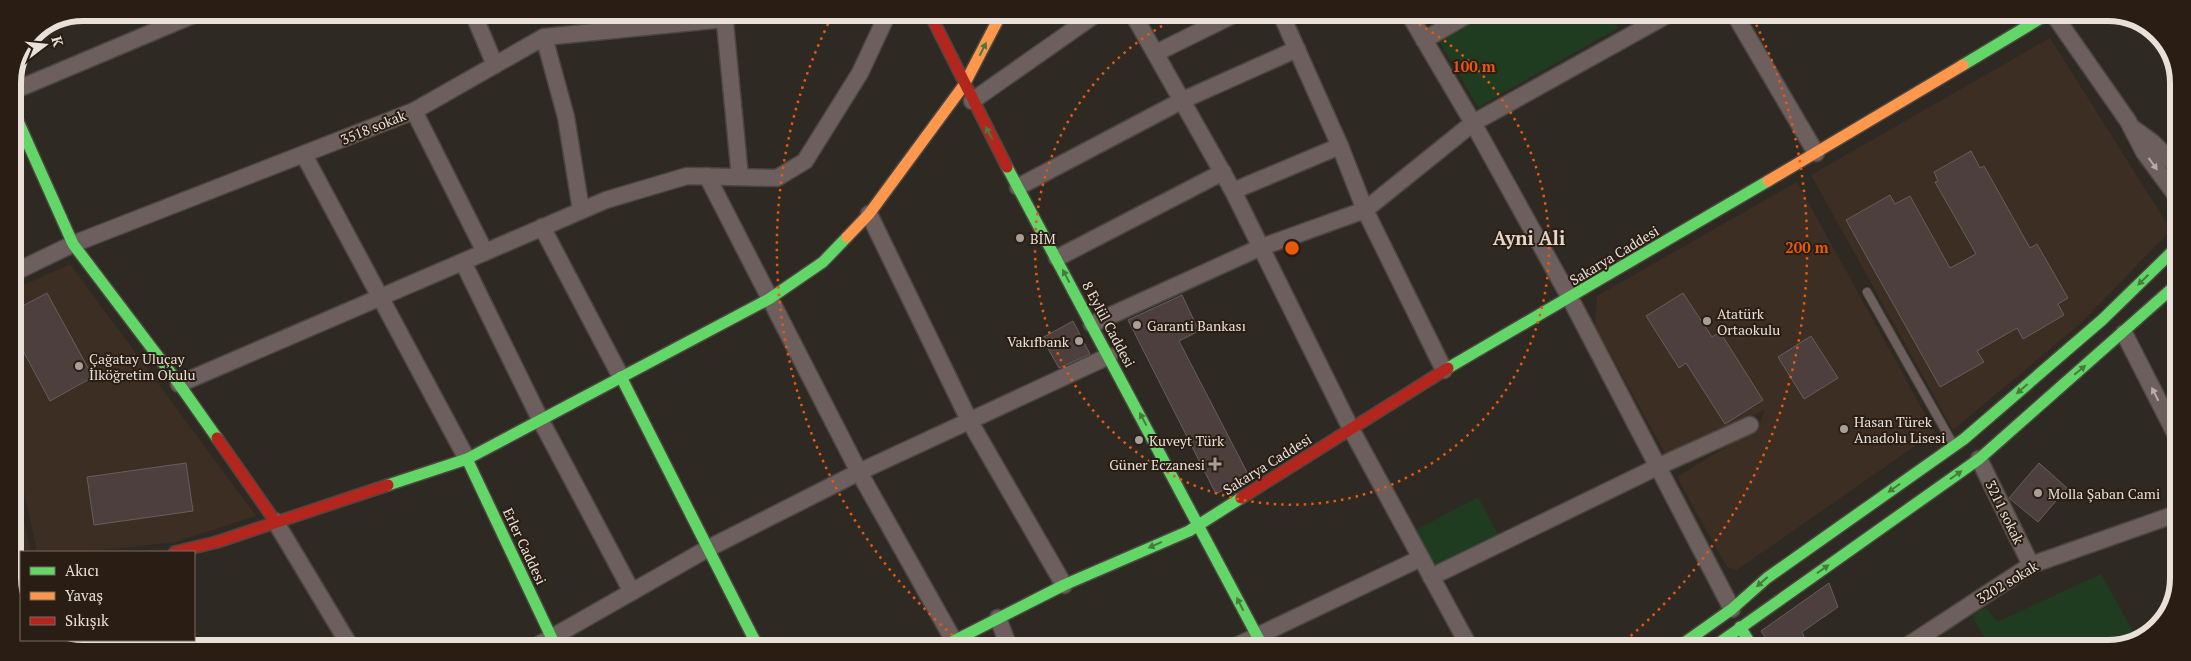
<svg xmlns="http://www.w3.org/2000/svg" width="2191" height="661" viewBox="0 0 2191 661" font-family="'PT Serif',serif">
<style>
.education{fill:#3c2e23}
.green{fill:#1f3c20}
.building{fill:#4c3f3d;stroke:#655f5c}
.lines{fill:none;stroke-linecap:round;stroke-linejoin:round}
.lane-casing{stroke:#4c4641;stroke-width:10}
.street-casing{stroke:#4c4641;stroke-width:19}
.fast-casing{stroke:#4c4641;stroke-width:14}
.slow-casing{stroke:#4c4641;stroke-width:14}
.jam-casing{stroke:#4c4641;stroke-width:14}
.lane{stroke:#6d5f5e;stroke-width:8}
.street{stroke:#6d5f5e;stroke-width:16}
.fast{stroke:#63d668;stroke-width:11}
.slow{stroke:#ff974d;stroke-width:11}
.jam{stroke:#b3261e;stroke-width:11}
.oneway{fill:#467a3e}
.oneway2{fill:#b7aca8}
.ring{fill:none;stroke:#e8590c;stroke-width:2.5;stroke-dasharray:2.5 5}
.poi-dot{fill:#a7a099;stroke:#2a1e14;stroke-width:2}
.labels{text-anchor:middle;dominant-baseline:central;stroke-width:4;stroke-linejoin:round;paint-order:stroke}
.street-label{font-size:14px;fill:#e8e0d9;stroke:#2a1e14}
.poi-label{font-size:14px;fill:#e8e0d9;stroke:#2a1e14;text-anchor:start}
.district-label{font-size:19px;font-weight:bold;fill:#e6d6c9;stroke:#2a1e14}
.rim{fill:none;stroke:#e8e0d9;stroke-width:6}
.centre{fill:#e8590c;stroke:#2a1e14;stroke-width:2.5}
.ring-label{font-size:15px;text-anchor:middle;font-weight:bold;fill:#e8590c;stroke:#2a1e14;stroke-width:4;stroke-linejoin:round;paint-order:stroke}
</style>
<rect width="100%" height="100%" fill="#2f2923"/>
<g class="education">
<polygon points="2050,38 2171,230 2080,324 1953,430 1811,175"/>
<polygon points="1797,182 1935,432 1737,570 1727,567 1677,477 1759,426 1765,410 1665,453 1595,326 1597,296"/>
<polygon points="70,264 256,516 175,542 86,552 37,552 13,442 13,290"/>
<polygon points="13,473 31,552 21,552 21,559 13,560"/>
</g>
<g class="green">
<polygon points="1486,14 1611,14 1618,28 1478,107 1439,41"/>
<polygon points="1478,497 1500,538 1439,567 1427,558 1414,531"/>
<polygon points="2101,574 2137,639 2108,648 1991,648 1972,616 1986,607 1997,622"/>
<polygon points="55,640 114,640 110,646 65,646"/>
</g>
<g class="building">
<polygon points="1971,151 1980,168 1984,166 2030,248 2037,244 2068,298 2058,304 2064,315 2023,339 2017,328 1977,351 1984,362 1940,387 1846,220 1890,195 1895,204 1910,196 1950,268 1976,254 1935,182 1938,181 1934,172"/>
<polygon points="47,293 93,377 50,401 13,332 13,311"/>
<polygon points="1683,293 1712,337 1720,332 1763,400 1725,424 1686,363 1679,368 1646,316"/>
<polygon points="1182,295 1199,331 1179,341 1249,476 1216,494 1128,320"/>
<polygon points="1073,321 1090,354 1059,368 1042,338"/>
<polygon points="1811,336 1838,378 1804,399 1778,357"/>
<polygon points="186,463 193,511 94,525 87,477"/>
<polygon points="2039,463 2067,488 2038,522 2009,498"/>
<polygon points="1829,583 1838,607 1802,632 1809,648 1772,648 1761,631"/>
</g>
<g class="lines">
<defs>
<polyline id="lane" points="1867,292 1953,444"/>
<g id="street">
<polyline points="473,13 495,65"/>
<polyline points="724,13 740,177"/>
<polyline points="1133,14 1233,191 1351,429 1470,648"/>
<polyline points="1281,14 1340,146 1365,210 1444,370"/>
<polyline points="1409,14 1473,123 1570,298 1732,609"/>
<polyline points="1735,15 1816,153"/>
<polyline points="2054,15 2128,121 2144,152 2178,198"/>
<polyline points="544,37 566,117 581,210"/>
<polyline points="1424,40 1469,14"/>
<polyline points="1156,53 1235,14"/>
<polyline points="13,91 198,13"/>
<polyline points="972,101 1096,14"/>
<polyline points="414,111 485,252"/>
<polyline points="2134,129 2152,142 2178,168"/>
<polyline points="304,155 467,459"/>
<polyline points="707,176 859,472 954,641"/>
<polyline points="1018,187 1183,100 1297,49"/>
<polyline points="1233,191 1340,146"/>
<polyline points="869,214 970,422 1064,585"/>
<polyline points="542,227 621,377"/>
<polyline points="1057,258 1223,172"/>
<polyline points="463,262 540,419 632,592"/>
<polyline points="13,273 73,244 414,111 544,37 725,19 737,13"/>
<polyline points="1092,324 1259,248 1365,210 1473,123 1669,14"/>
<polyline points="2124,333 2177,437"/>
<polyline points="179,384 606,200 687,176 777,178 805,161 860,73 888,13"/>
<polyline points="1979,459 2031,565"/>
<polyline points="275,521 350,646"/>
<polyline points="1431,577 1657,467 1750,425"/>
<polyline points="998,618 1009,647"/>
<polyline points="124,646 128,640"/>
<polyline points="535,647 707,549 859,472 1109,356"/>
<polyline points="1234,647 1421,558"/>
<polyline points="1904,648 2031,565 2176,514"/>
</g>
<g id="fast">
<polyline points="1963,65 2046,15"/>
<polyline points="13,110 73,244 179,384 217,438"/>
<polyline points="1007,167 1263,647"/>
<polyline points="1448,368 1768,181"/>
<polyline points="621,377 758,647"/>
<polyline points="467,459 556,647"/>
<polyline points="388,485 467,459 769,299 823,262 847,237"/>
<polyline points="1740,627 1753,648"/>
<polyline points="942,647 1064,585 1189,531 1241,498"/>
<polyline points="1677,648 1732,609 1767,578 1964,439 2102,320 2178,246"/>
<polyline points="1712,648 1979,459 2177,284"/>
</g>
<g id="slow">
<polyline points="1768,181 1963,65"/>
<polyline points="847,237 869,214 964,85 1001,14"/>
</g>
<g id="jam">
<polyline points="930,14 1007,167"/>
<polyline points="217,438 275,521"/>
<polyline points="1241,498 1448,368"/>
<polyline points="175,552 217,542 388,485"/>
<polyline points="13,573 21,572"/>
</g>
</defs>
<use href="#lane" class="lane-casing"/>
<use href="#street" class="street-casing"/>
<use href="#fast" class="fast-casing"/>
<use href="#slow" class="slow-casing"/>
<use href="#jam" class="jam-casing"/>
<use href="#lane" class="lane"/>
<use href="#street" class="street"/>
<use href="#fast" class="fast"/>
<use href="#slow" class="slow"/>
<use href="#jam" class="jam"/>
</g>
<defs><path id="oneway-solid" d="M-6-.8H1V-3.2L6.5 0L1 3.2V.8H-6Z" transform="scale(1.25)"/></defs>
<g class="oneway">
<use href="#oneway-solid" transform="translate(983 49) rotate(-63)"/>
<use href="#oneway-solid" transform="translate(989 133) rotate(-118)"/>
<use href="#oneway-solid" transform="translate(1066 276) rotate(-118)"/>
<use href="#oneway-solid" transform="translate(2143 280) rotate(136)"/>
<use href="#oneway-solid" transform="translate(2080 370) rotate(-40)"/>
<use href="#oneway-solid" transform="translate(2022 389) rotate(139)"/>
<use href="#oneway-solid" transform="translate(1143 419) rotate(-118)"/>
<use href="#oneway-solid" transform="translate(1956 475) rotate(-35)"/>
<use href="#oneway-solid" transform="translate(1894 488) rotate(145)"/>
<use href="#oneway-solid" transform="translate(1155 545) rotate(156)"/>
<use href="#oneway-solid" transform="translate(1823 569) rotate(-35)"/>
<use href="#oneway-solid" transform="translate(1762 582) rotate(139)"/>
<use href="#oneway-solid" transform="translate(1240 604) rotate(-117)"/>
</g>
<g class="oneway2">
<use href="#oneway-solid" transform="translate(2153 164) rotate(54)"/>
<use href="#oneway-solid" transform="translate(2155 394) rotate(-117)"/>
</g>
<g class="ring">
<path d="M1399 14A257 257 0 1 1 1185 14"/>
<path d="M964 645A515 515 0 0 1 833 14M1753 18A515 515 0 0 1 1620 645"/>
</g>
<g class="poi-dot">
<circle cx="1020" cy="238" r="5"/>
<circle cx="1707" cy="321" r="5"/>
<circle cx="1137" cy="325" r="5"/>
<circle cx="1079" cy="341" r="5"/>
<circle cx="79" cy="366" r="5"/>
<circle cx="1844" cy="429" r="5"/>
<circle cx="1139" cy="440" r="5"/>
<path d="M1212.5 456.5h5v5h5v5h-5v5h-5v-5h-5v-5h5z"/>
<circle cx="2038" cy="493" r="5"/>
</g>
<g class="labels">
<g class="street-label">
<text transform="translate(373 127) rotate(-22)">3518 sokak</text>
<text transform="translate(1614 255) rotate(-31)">Sakarya Caddesi</text>
<text transform="translate(1109 324) rotate(62)">8 Eylül Caddesi</text>
<text transform="translate(1267 464) rotate(-32)">Sakarya Caddesi</text>
<text transform="translate(2005 512) rotate(64)">3211 sokak</text>
<text transform="translate(525 546) rotate(65)">Erler Caddesi</text>
<text transform="translate(2007 582) rotate(-31)">3202 sokak</text>
</g>
<g class="poi-label">
<text x="1030" y="238">BİM</text>
<text x="1717" y="313">Atatürk<tspan x="1717" dy="16">Ortaokulu</tspan></text>
<text x="1147" y="325">Garanti Bankası</text>
<text x="1069" y="341" text-anchor="end">Vakıfbank</text>
<text x="89" y="358">Çağatay Uluçay<tspan x="89" dy="16">İlköğretim Okulu</tspan></text>
<text x="1854" y="421">Hasan Türek<tspan x="1854" dy="16">Anadolu Lisesi</tspan></text>
<text x="1149" y="440">Kuveyt Türk</text>
<text x="1205" y="464" text-anchor="end">Güner Eczanesi</text>
<text x="2048" y="493">Molla Şaban Cami</text>
</g>
<g class="district-label">
<text x="1529" y="237">Ayni Ali</text>
</g>
</g>
<path d="M0 0H2191V661H0ZM83 21H2108A62 62 0 0 1 2170 83V578A62 62 0 0 1 2108 640H83A62 62 0 0 1 21 578V83A62 62 0 0 1 83 21Z" fill="#2a1e14" fill-rule="evenodd"/>
<path class="rim" d="M83 21H2108A62 62 0 0 1 2170 83V578A62 62 0 0 1 2108 640H83A62 62 0 0 1 21 578V83A62 62 0 0 1 83 21Z"/>
<circle cx="1292" cy="248" r="8" class="centre"/>
<g class="ring-label">
<text x="1474" y="72">100 m</text>
<text x="1807" y="253">200 m</text>
</g>
<rect x="20" y="551" width="175" height="90" fill="#2a1e14" stroke="#766c63"/>
<rect x="30" y="567" width="25" height="8" fill="#63d668" stroke="#766c63"/>
<text x="65" y="576" font-size="15" fill="#e8e0d9">Akıcı</text>
<rect x="30" y="592" width="25" height="8" fill="#ff974d" stroke="#766c63"/>
<text x="65" y="601" font-size="15" fill="#e8e0d9">Yavaş</text>
<rect x="30" y="617" width="25" height="8" fill="#b3261e" stroke="#766c63"/>
<text x="65" y="626" font-size="15" fill="#e8e0d9">Sıkışık</text>
<g transform="translate(45 45) rotate(74)" stroke="#2a1e14" stroke-width="4" paint-order="stroke">
<path d="M0-4L9 19L0 12L-9 19Z" fill="#e8e0d9"/>
<text y="-8" font-size="14" font-weight="bold" text-anchor="middle" fill="#e8e0d9">K</text>
</g>
</svg>
